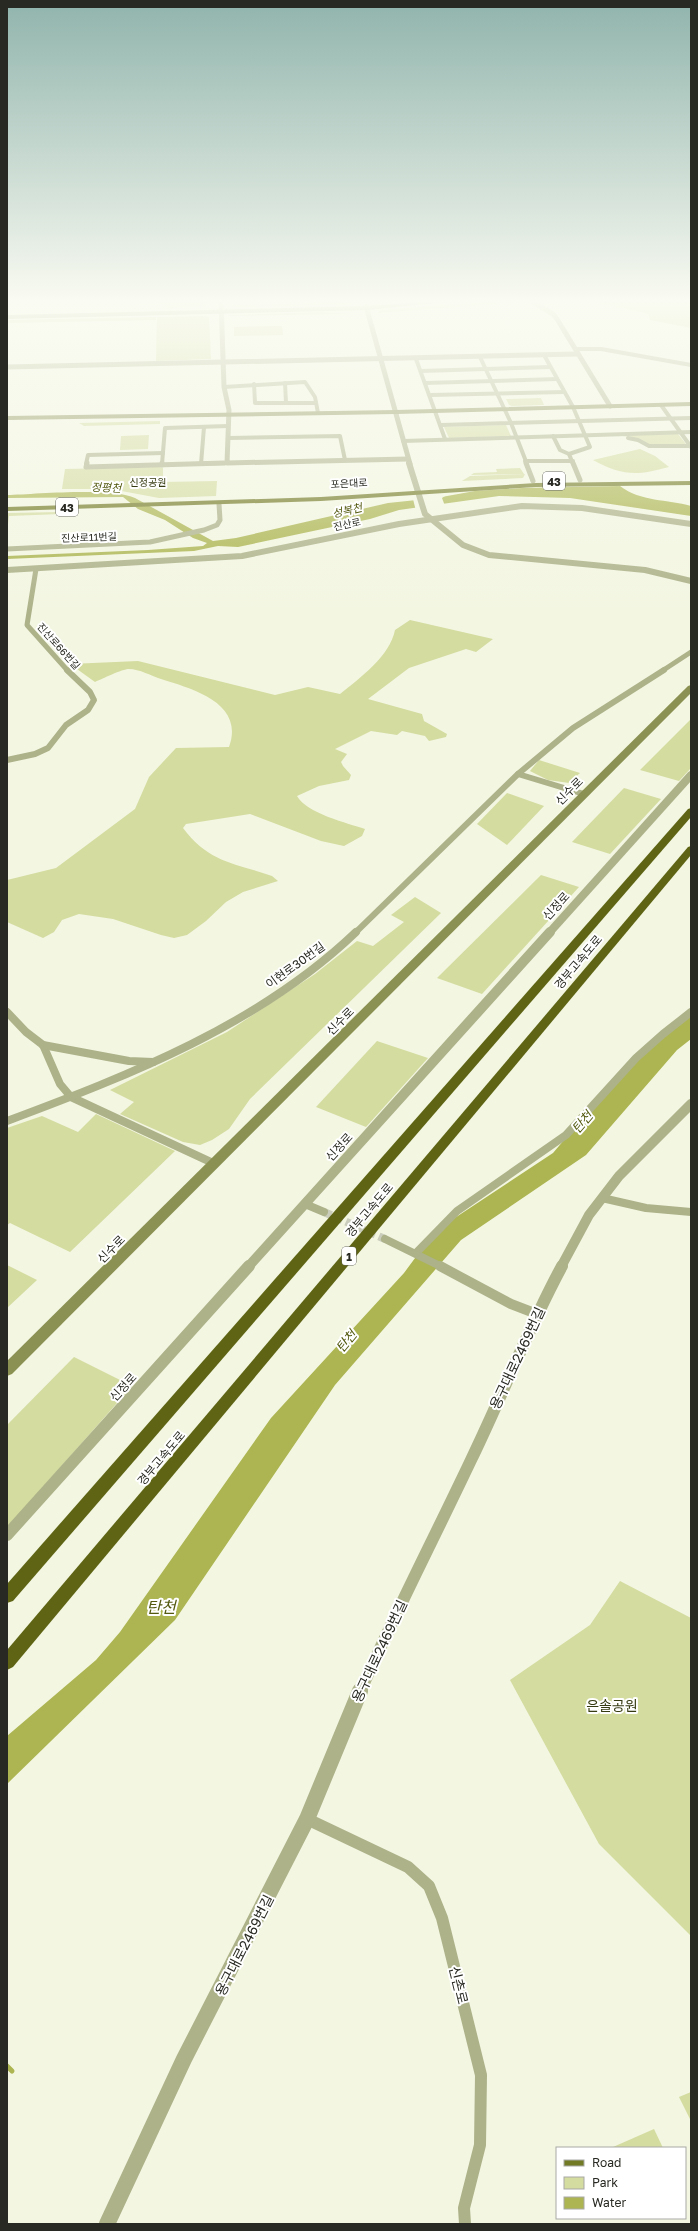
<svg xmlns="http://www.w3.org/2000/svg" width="698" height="2231" viewBox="0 0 698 2231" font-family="'Golos Text','Noto Sans KR',sans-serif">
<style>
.green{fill:#d4dca0}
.water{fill:#acb551}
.pier{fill:#f3f6e1}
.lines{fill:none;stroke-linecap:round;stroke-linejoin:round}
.stream{stroke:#acb551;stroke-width:5}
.minor-tunnel{stroke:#cacdbb;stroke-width:8;stroke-dasharray:8 4;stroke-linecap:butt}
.minor-far5{stroke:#adb289;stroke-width:4}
.minor-far4{stroke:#adb289;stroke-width:5}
.minor-far3{stroke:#adb289;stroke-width:6}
.minor-far2{stroke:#adb289;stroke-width:8}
.minor-far1{stroke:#adb289;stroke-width:10}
.minor{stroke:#adb289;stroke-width:12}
.tertiary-far5{stroke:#adb289;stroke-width:5}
.tertiary-far4{stroke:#adb289;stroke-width:6}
.tertiary-far3{stroke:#adb289;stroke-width:8}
.tertiary-far2{stroke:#adb289;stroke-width:10}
.tertiary-far1{stroke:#adb289;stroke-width:12}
.tertiary{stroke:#adb289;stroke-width:16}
.secondary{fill:#8b9153;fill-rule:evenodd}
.primary{fill:#737a26;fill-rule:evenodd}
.motorway{fill:#5e6414;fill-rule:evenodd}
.labels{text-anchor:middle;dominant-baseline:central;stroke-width:4;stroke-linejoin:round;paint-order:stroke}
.far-park-label{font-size:10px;fill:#373b11;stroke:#fff}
.far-street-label{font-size:10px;fill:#282922;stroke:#fff}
.shield{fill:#fff;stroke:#686964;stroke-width:1}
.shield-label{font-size:11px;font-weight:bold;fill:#282922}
.far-water-label{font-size:11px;font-style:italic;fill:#545a10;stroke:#fff}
.street-label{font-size:12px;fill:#282922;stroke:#fff}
.water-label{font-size:13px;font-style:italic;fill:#545a10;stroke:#fff}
.near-street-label{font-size:14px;fill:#282922;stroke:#fff}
.near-park-label{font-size:14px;fill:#373b11;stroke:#fff}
.near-water-label{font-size:16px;font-style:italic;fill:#545a10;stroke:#fff}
</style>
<rect width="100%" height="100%" fill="#f3f6e1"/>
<g class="green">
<polygon points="154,301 204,302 206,306 169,308"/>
<polygon points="319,301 402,301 322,305"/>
<polygon points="502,301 519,302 377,313 381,310"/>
<polygon points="691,301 691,328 650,320 649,315 642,312 594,302"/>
<polygon points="319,303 321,305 236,307 232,305"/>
<polygon points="318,312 351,314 228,316 231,315"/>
<polygon points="204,316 209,317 211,359 156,361 157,317"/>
<polygon points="156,317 156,320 7,323 7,320"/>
<polygon points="282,326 283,335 234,336 234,327"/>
<polygon points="541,398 544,405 512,406 509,405 506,399"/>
<polygon points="160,421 160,424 84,426 79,423"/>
<polygon points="506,425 511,436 449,438 444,427"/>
<polygon points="678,434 686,444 650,445 631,437 614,435"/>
<polygon points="149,435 148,449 120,450 121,436"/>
<path d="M640 449 655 456 669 467C636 476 623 476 593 460Z"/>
<polygon points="159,467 163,468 163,482 217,481 216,496 159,498 111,489 62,489 65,469"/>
<polygon points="520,468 524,474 471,475 474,473 497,472 496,469"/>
<polygon points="525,474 523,478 462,481 470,476"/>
<polygon points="61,512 61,514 9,516 7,532 7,513"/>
<path d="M410 620 493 639 476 652 466 649 409 668 368 699 422 714 424 721 447 734 446 737 429 741 425 736 402 731 397 735 371 731 335 749 347 754 341 762 343 766 351 775 349 780 319 786 297 796C306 813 347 823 365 829L362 836 344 846 321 841 250 814 186 824 183 828C209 863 235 863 272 876L278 881 243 892 226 902 206 921 187 935 174 938 161 935 113 919 79 914 62 920 54 932 43 938 7 922V880L56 868 135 809 149 777 176 748 229 747C245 703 193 689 161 679 152 676 139 669 129 669 122 669 102 679 95 682L70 664 138 661 275 695 308 687 340 694C360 678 390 656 395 630Z"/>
<polygon points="691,719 691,768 679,781 640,770"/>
<polygon points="539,760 580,773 569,783 548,780 530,771"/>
<polygon points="624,788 661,799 610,854 572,842"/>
<polygon points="507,793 544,806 507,845 477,824"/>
<polygon points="541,875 579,887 482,994 437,978"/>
<polygon points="415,897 441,913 250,1099 229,1129 212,1140 200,1145 183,1142 120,1114 134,1102 110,1090 227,1032 315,974 357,941 373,946 404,922 391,915"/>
<polygon points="377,1041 428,1058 366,1127 316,1107"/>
<polygon points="96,1114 175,1151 70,1252 10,1223 7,1225 7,1128 42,1116 78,1132"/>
<polygon points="7,1265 37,1280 7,1308"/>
<polygon points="74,1357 132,1386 7,1528 7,1425"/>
<polygon points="620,1581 691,1618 691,1936 599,1844 510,1680 590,1625"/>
<polygon points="691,2092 691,2121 679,2097"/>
<polygon points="654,2129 663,2148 613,2148 613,2147"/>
</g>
<g class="water">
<path d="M620 486C641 502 667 499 691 506V516L570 498 499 496 399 510 370 519 238 547 218 546 194 551 7 559V556L148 550 203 546 207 543 193 538 165 520 138 509 123 497 7 498V495C35 494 113 487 135 498L213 541 236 538 388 503 436 498 475 491 522 488Z"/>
<polygon points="691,1011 691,1039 677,1050 586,1155 461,1240 335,1385 175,1620 7,1784 7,1736 96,1660 120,1632 271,1418 404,1273 435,1231 553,1153 627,1066"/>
</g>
<polygon class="pier" points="445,496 442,498 445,506 416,511 413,499"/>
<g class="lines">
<polyline class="stream" points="7,2066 12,2071"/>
<polyline class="minor-tunnel" points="324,1212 385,1239"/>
<g class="minor-far5">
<polyline points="576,349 601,349 691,365"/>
<polyline points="544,355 573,407 590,447 569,454 573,464"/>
<polyline points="480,357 511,423 527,464"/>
<polyline points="416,359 445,439"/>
<polyline points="421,371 550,367"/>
<polyline points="285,383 286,403"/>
<polyline points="425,383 557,379"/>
<polyline points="254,384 255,403 316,403"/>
<polyline points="224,387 305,382 315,397 318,413"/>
<polyline points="430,395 564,392"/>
<polyline points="661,405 691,447"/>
<polyline points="441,425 691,418"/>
<polyline points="553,436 560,450 569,454"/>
<polyline points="228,438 340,436 345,460"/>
<polyline points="628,438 638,440 649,446 691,446"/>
<polyline points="403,441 691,432"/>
<polyline points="525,461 573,461"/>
<polyline points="86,464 88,455 163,453"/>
<polyline points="162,464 165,428 228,426"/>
<polyline points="189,464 227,463"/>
<polyline points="201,464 204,427"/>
</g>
<g class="minor-far4">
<polyline points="87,463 86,467 224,463"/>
<polyline points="526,463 533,481"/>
<polyline points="573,463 580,480"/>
<polyline points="162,465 162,463"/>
<polyline points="7,549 150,542 204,530 217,525 220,520 219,504"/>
<polyline points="36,569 27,625 68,671"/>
<polyline points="662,671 691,652"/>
</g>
<g class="minor-far3">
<polyline points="7,760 35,754 48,748 66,725 88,710 94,700 90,692 67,670"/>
<polyline points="584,794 518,774 573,728 664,670"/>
<polyline points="355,933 518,774"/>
</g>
<g class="minor-far2">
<polyline points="7,1012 26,1032 43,1045 60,1084 71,1097 215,1164"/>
<polyline points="43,1045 129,1061 153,1062"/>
<path d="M7 1121C130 1075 259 1025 356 932"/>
<polyline points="602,1198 646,1208 691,1212"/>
<polyline points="305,1204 324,1212"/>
<polyline points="385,1239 442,1267"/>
<polyline points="416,1253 457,1211 566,1135 636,1058 663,1034 691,1012"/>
</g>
<polyline class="minor-far1" points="440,1266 511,1304 537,1314"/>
<polyline class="minor" points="307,1819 408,1867 429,1886 442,1918 481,2075 480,2145 464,2208 465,2224"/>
<g class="tertiary-far5">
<polyline points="221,301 224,387 229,410 227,463 408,459"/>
<polyline points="531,301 553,314 557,319 610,406"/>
<polyline points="366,306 410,464"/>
<polyline points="7,367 578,354"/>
</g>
<g class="tertiary-far4">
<polyline points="409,463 425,514 463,545 489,555 645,570 691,581"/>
<polyline points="7,570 242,556 399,524 522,506 582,508 691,524"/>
</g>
<polyline class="tertiary-far3" points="549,933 691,775"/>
<g class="tertiary-far2">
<polyline points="248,1267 550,932"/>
<polyline points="561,1267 589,1215 619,1176 691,1104"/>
</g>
<g class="tertiary-far1">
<polyline points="7,1535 249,1266"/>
<path d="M360 1692C395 1614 434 1538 471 1460 502 1396 528 1329 562 1266"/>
</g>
<polyline class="tertiary" points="107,2224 184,2059 307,1819 360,1691"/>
<g class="secondary">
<polygon points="432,301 455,301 368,310 7,319 7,315 368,306"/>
<polygon points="691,402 691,406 396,414 7,420 7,416 396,410"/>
<polygon points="691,685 691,693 12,1374 7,1376 7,1361 688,686"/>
</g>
<polygon class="primary" points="691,481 691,485 536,487 321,501 7,511 7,507 321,497 536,483"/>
<g class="motorway">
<polygon points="691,808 691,817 13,1601 7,1603 7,1584 688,809"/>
<polygon points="691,846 691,855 13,1667 7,1670 7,1650 688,847"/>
</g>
</g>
<linearGradient id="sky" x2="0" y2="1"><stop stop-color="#90b4ac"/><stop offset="0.49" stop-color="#fafbf2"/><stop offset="1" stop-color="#fafbf2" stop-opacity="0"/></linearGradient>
<rect width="698" height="614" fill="url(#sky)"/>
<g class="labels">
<g class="far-park-label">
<text x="148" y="482">신정공원</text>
</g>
<g class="far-street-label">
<text transform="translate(349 483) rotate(-3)">포은대로</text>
<text transform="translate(347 524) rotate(-12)">진산로</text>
<text transform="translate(89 537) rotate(-2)">진산로11번길</text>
<text transform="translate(59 646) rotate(48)">진산로66번길</text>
</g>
<g class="shield">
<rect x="543" y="472" width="22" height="18" rx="3"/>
<rect x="56" y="498" width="22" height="18" rx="3"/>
<rect x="342" y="1247" width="14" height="18" rx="3"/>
</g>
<g class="shield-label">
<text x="554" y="481">43</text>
<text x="67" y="507">43</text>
<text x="349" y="1256">1</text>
</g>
<g class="far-water-label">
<text transform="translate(106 487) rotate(2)">정평천</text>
<text transform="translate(347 510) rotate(-13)">성복천</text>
</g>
<g class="street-label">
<text transform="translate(569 791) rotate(-45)">신수로</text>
<text transform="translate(556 906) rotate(-48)">신정로</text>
<text transform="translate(578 962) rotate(-50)">경부고속도로</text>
<text transform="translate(295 965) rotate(-36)">이현로30번길</text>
<text transform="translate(340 1021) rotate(-45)">신수로</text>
<text transform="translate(339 1147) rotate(-48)">신정로</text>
<text transform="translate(369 1210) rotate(-50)">경부고속도로</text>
<text transform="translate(111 1249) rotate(-45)">신수로</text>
<text transform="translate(123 1387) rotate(-48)">신정로</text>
<text transform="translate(161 1458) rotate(-50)">경부고속도로</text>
</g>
<g class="water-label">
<text transform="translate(582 1122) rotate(-49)">탄천</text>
<text transform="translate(346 1341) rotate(-50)">탄천</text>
</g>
<g class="near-street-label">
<text transform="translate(517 1358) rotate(-65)">용구대로2469번길</text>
<text transform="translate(379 1651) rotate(-65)">용구대로2469번길</text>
<text transform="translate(244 1945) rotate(-63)">용구대로2469번길</text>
<text transform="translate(459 1985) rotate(76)">신촌로</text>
</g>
<g class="near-park-label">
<text x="612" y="1705">은솔공원</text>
</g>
<g class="near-water-label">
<text x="161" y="1607">탄천</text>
</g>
</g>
<rect width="698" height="2231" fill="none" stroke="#282922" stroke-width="16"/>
<rect x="556" y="2147" width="130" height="72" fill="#ffffff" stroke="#a9a9a7"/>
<rect x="564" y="2160" width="20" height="6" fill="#737a26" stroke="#a9a9a7"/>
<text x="592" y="2167" font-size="12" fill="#282922">Road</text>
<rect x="564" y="2177" width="20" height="12" fill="#d4dca0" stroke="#a9a9a7"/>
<text x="592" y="2187" font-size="12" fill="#282922">Park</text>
<rect x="564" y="2197" width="20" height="12" fill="#acb551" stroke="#a9a9a7"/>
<text x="592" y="2207" font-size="12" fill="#282922">Water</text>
</svg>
